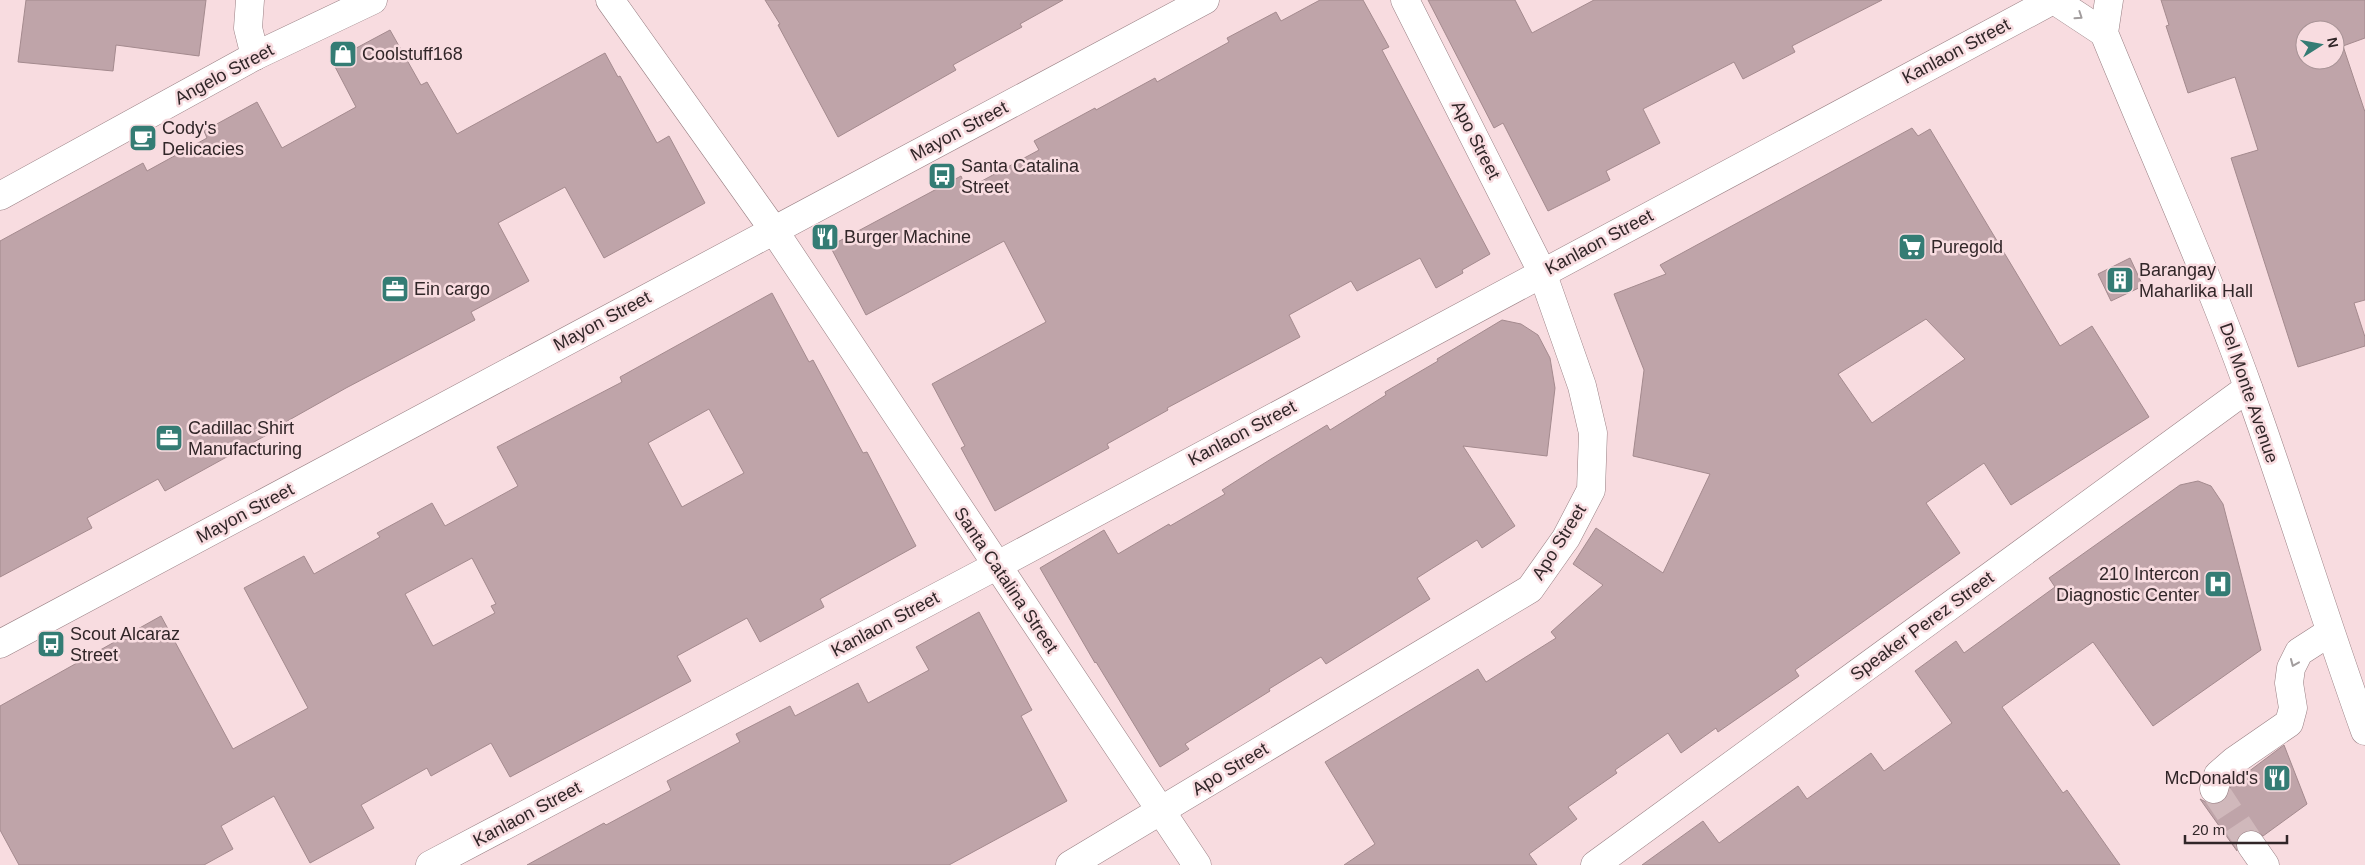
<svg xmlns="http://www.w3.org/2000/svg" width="2365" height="865" viewBox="0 0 2365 865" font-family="Arial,sans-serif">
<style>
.building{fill:#bfa4a9;stroke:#a48a8e;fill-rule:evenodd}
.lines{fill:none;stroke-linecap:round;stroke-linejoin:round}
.minor-tunnel{stroke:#d0b8bb;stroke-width:28;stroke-dasharray:28 14;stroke-linecap:butt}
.minor-casing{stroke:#987f83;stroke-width:29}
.major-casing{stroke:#987f83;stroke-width:29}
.minor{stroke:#fff;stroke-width:28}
.major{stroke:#fff;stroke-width:28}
.oneway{stroke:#a29d9e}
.labels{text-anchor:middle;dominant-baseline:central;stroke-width:5;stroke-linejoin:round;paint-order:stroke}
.street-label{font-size:18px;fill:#312628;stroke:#f8dce0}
.poi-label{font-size:18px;fill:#312628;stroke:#f8dce0;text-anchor:start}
</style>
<rect width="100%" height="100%" fill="#f8dce0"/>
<g class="building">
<polygon points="26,0 206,0 199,56 116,45 113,71 18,62"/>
<polygon points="765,0 1063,0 1020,24 1022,27 953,65 956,70 838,137 778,25 780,24"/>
<polygon points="1320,0 1363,0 1389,47 1382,50 1490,254 1462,270 1463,273 1436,288 1420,258 1357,291 1351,281 1289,315 1300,337 1167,408 1168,410 1107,444 1109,448 995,511 961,448 965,446 932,384 1046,322 1004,241 866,315 830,246 961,176 967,189 1039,150 1034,141 1095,108 1096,110 1155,78 1157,82 1229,42 1227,38 1276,12 1281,21"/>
<polygon points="1428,0 1515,0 1532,33 1594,0 1882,0 1792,46 1795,52 1743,79 1734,62 1643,109 1660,143 1606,171 1610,180 1548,211 1503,123 1494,128"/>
<path d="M2161 0H2365V38L2343 46 2365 112V300L2354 303 2365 337V346L2298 367 2231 158 2258 150 2235 77 2188 93 2166 26 2169 25ZM2305 30H2335V60H2305Z"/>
<polygon points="390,30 421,85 427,82 457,134 605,53 618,77 620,76 657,143 669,136 705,203 604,258 565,187 498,223 529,281 471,312 475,320 346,388 282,424 283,426 165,491 158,479 87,518 92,528 0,577 0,241 143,163 147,171 207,138 204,131 257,102 282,148 356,107 332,61"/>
<path d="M1912 128 1918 136 1930 129 2060 346 2092 326 2149 417 2011 505 1984 463 1926 503 1960 553 1795 670 1799 676 1718 732 1716 728 1681 753 1668 733 1615 770 1617 773 1568 807 1577 819 1529 854 1537 865H1344L1375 844 1325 762 1478 669 1486 682 1556 638 1551 632 1603 585 1573 564 1596 528 1663 573 1710 474 1633 456 1644 370 1614 294 1666 274 1660 265ZM1926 319 1965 359 1872 423 1838 374Z"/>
<polygon points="2130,258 2143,286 2111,301 2098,274"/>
<path d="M772 293 809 362 813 360 863 453 867 452 916 546 820 599 824 607 760 642 747 618 677 656 691 681 510 777 491 743 431 776 427 768 361 805 374 828 310 863 274 796 221 826 233 849 204 865H19L0 830V706L161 616 233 749 308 708 244 588 304 556 314 574 380 537 377 533 432 503 445 526 518 486 497 447 622 382 620 377ZM709 409 744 473 682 507 648 443ZM472 558 496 604 491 606 495 613 433 646 405 594Z"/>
<polygon points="1502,320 1521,324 1538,335 1550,358 1555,388 1547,456 1463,446 1515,526 1482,548 1477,540 1417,578 1430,599 1326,664 1321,657 1269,689 1270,691 1185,744 1189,749 1160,767 1096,662 1095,663 1040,568 1104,530 1118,554 1169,524 1170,526 1225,494 1222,490 1271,459 1327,425 1330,430 1386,395 1385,392 1438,361 1437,359"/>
<polygon points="2198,481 2211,486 2223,504 2261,650 2153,726 2093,642 2002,707 2063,793 2067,790 2120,865 1642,865 1703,821 1719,843 1798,786 1807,799 1871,753 1884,771 1952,723 1915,671 1956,641 1964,653 2055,587 2049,578 2180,485"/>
<polygon points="979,612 1032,710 1021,716 1067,801 949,865 527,865 604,823 606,825 671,790 667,781 740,742 736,734 790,706 795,716 858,683 868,703 929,670 916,647"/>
<polygon points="2284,745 2307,804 2263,836 2257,831 2250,829 2242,832 2237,839 2237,851 2200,799 2210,804 2217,804 2224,801 2232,784"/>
</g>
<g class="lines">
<polyline class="minor-tunnel" points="2214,789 2251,845"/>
<defs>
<g id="minor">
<polyline points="250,0 248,28 255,56"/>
<polyline points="610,0 773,229 1197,865"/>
<polyline points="0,196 255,56 373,0"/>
<polyline points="2214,789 2218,775 2234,761 2289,723 2293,708 2289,683 2291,668 2299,652 2330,632"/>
<polyline points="2251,845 2265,865"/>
<polyline points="430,865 996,566 2053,0"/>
<polyline points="1070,865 1530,589 1566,538 1591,490 1593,433 1582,386 1542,272 1405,0"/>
<polyline points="1595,865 2248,388"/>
</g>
<g id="major">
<polyline points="2054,0 2104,33"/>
<path d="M2109 0 2104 33C2152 151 2205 267 2248 387 2289 501 2324 617 2365 731"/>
<polyline points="0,644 1205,0"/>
</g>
</defs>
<use href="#minor" class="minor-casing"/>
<use href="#major" class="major-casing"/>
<use href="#minor" class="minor"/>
<use href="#major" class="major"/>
</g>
<defs><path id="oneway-chevron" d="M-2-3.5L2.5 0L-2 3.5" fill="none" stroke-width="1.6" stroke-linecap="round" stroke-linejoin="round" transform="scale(1.25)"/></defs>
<g class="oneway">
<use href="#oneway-chevron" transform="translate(2079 16) rotate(34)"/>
<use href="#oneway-chevron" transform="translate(2294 663) rotate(113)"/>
</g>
<defs>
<symbol id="shop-square" viewBox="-11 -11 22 22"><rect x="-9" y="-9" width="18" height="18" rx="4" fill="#347c74" stroke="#f8dce0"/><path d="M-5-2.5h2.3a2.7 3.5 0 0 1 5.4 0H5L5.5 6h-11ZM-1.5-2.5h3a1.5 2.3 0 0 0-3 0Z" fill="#fff"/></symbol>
<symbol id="cafe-square" viewBox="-11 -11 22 22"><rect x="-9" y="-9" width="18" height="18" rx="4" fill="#347c74" stroke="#f8dce0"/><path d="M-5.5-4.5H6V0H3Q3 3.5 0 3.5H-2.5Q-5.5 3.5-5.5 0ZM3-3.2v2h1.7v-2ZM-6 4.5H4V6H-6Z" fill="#fff"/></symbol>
<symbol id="bus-square" viewBox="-11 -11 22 22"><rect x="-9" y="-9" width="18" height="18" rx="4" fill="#347c74" stroke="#f8dce0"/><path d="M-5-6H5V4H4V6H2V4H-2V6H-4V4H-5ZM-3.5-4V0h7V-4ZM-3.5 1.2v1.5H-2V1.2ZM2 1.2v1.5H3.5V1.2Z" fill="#fff"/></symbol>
<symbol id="restaurant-square" viewBox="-11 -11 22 22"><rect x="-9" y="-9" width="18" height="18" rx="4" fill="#347c74" stroke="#f8dce0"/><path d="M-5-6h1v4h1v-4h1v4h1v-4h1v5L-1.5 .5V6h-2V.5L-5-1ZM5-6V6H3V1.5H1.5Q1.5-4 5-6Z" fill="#fff"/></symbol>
<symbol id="supermarket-square" viewBox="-11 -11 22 22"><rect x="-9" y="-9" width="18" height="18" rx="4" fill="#347c74" stroke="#f8dce0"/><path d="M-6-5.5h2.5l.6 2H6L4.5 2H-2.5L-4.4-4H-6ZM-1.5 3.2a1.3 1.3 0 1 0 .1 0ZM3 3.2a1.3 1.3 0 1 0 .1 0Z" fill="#fff"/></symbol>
<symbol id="building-square" viewBox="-11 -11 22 22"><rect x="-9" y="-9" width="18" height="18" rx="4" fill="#347c74" stroke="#f8dce0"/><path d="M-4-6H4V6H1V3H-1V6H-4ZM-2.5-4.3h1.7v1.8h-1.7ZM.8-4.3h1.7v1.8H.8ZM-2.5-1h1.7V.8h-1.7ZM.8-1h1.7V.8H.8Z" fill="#fff"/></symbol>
<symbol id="office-square" viewBox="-11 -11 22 22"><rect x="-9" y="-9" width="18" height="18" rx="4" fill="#347c74" stroke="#f8dce0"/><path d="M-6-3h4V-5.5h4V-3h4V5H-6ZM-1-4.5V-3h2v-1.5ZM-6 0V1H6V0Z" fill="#fff"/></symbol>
<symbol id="hospital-square" viewBox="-11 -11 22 22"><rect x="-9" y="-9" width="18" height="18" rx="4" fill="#347c74" stroke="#f8dce0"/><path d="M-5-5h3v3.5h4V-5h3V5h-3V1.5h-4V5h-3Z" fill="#fff"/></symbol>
</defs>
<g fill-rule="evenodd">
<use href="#shop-square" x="327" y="38" width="32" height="32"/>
<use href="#cafe-square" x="127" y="122" width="32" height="32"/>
<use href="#bus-square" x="926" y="160" width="32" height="32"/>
<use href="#restaurant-square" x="809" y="221" width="32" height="32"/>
<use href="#supermarket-square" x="1896" y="231" width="32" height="32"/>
<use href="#building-square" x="2104" y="264" width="32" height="32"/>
<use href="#office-square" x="379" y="273" width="32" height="32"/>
<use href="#office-square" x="153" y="422" width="32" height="32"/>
<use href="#hospital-square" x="2202" y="568" width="32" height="32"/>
<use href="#bus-square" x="35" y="628" width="32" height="32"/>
<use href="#restaurant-square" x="2261" y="762" width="32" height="32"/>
</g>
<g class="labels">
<g class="street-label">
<text transform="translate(1956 51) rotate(-28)">Kanlaon Street</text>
<text transform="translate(224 74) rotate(-28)">Angelo Street</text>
<text transform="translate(959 131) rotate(-28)">Mayon Street</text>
<text transform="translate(1476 140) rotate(63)">Apo Street</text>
<text transform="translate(1599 242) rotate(-28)">Kanlaon Street</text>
<text transform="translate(602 321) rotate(-28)">Mayon Street</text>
<text transform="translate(2249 393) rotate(71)">Del Monte Avenue</text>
<text transform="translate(1242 433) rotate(-28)">Kanlaon Street</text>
<text transform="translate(245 513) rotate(-28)">Mayon Street</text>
<text transform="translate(1559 542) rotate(-58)">Apo Street</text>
<text transform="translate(1006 580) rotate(56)">Santa Catalina Street</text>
<text transform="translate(885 624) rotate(-28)">Kanlaon Street</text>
<text transform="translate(1922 626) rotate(-36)">Speaker Perez Street</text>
<text transform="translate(1230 769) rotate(-31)">Apo Street</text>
<text transform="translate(527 814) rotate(-28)">Kanlaon Street</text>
</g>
<g class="poi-label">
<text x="362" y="54">Coolstuff168</text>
<text x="162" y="128">Cody's<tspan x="162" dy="21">Delicacies</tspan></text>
<text x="961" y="166">Santa Catalina<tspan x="961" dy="21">Street</tspan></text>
<text x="844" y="237">Burger Machine</text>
<text x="1931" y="247">Puregold</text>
<text x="2139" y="270">Barangay<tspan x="2139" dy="21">Maharlika Hall</tspan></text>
<text x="414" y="289">Ein cargo</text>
<text x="188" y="428">Cadillac Shirt<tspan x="188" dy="21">Manufacturing</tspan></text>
<text x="2199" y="574" text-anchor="end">210 Intercon<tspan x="2199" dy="21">Diagnostic Center</tspan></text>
<text x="70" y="634">Scout Alcaraz<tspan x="70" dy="21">Street</tspan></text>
<text x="2258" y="778" text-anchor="end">McDonald's</text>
</g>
</g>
<g transform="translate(2320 45) rotate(79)"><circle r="24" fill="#f8dce0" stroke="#a89396"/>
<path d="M0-4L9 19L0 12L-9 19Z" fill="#347c74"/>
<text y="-8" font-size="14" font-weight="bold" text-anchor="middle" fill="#312628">N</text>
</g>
<path d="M2185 835v8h102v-8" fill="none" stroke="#312628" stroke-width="2.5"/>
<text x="2192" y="835" font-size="15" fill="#312628" stroke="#f8dce0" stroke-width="4" paint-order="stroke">20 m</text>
</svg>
